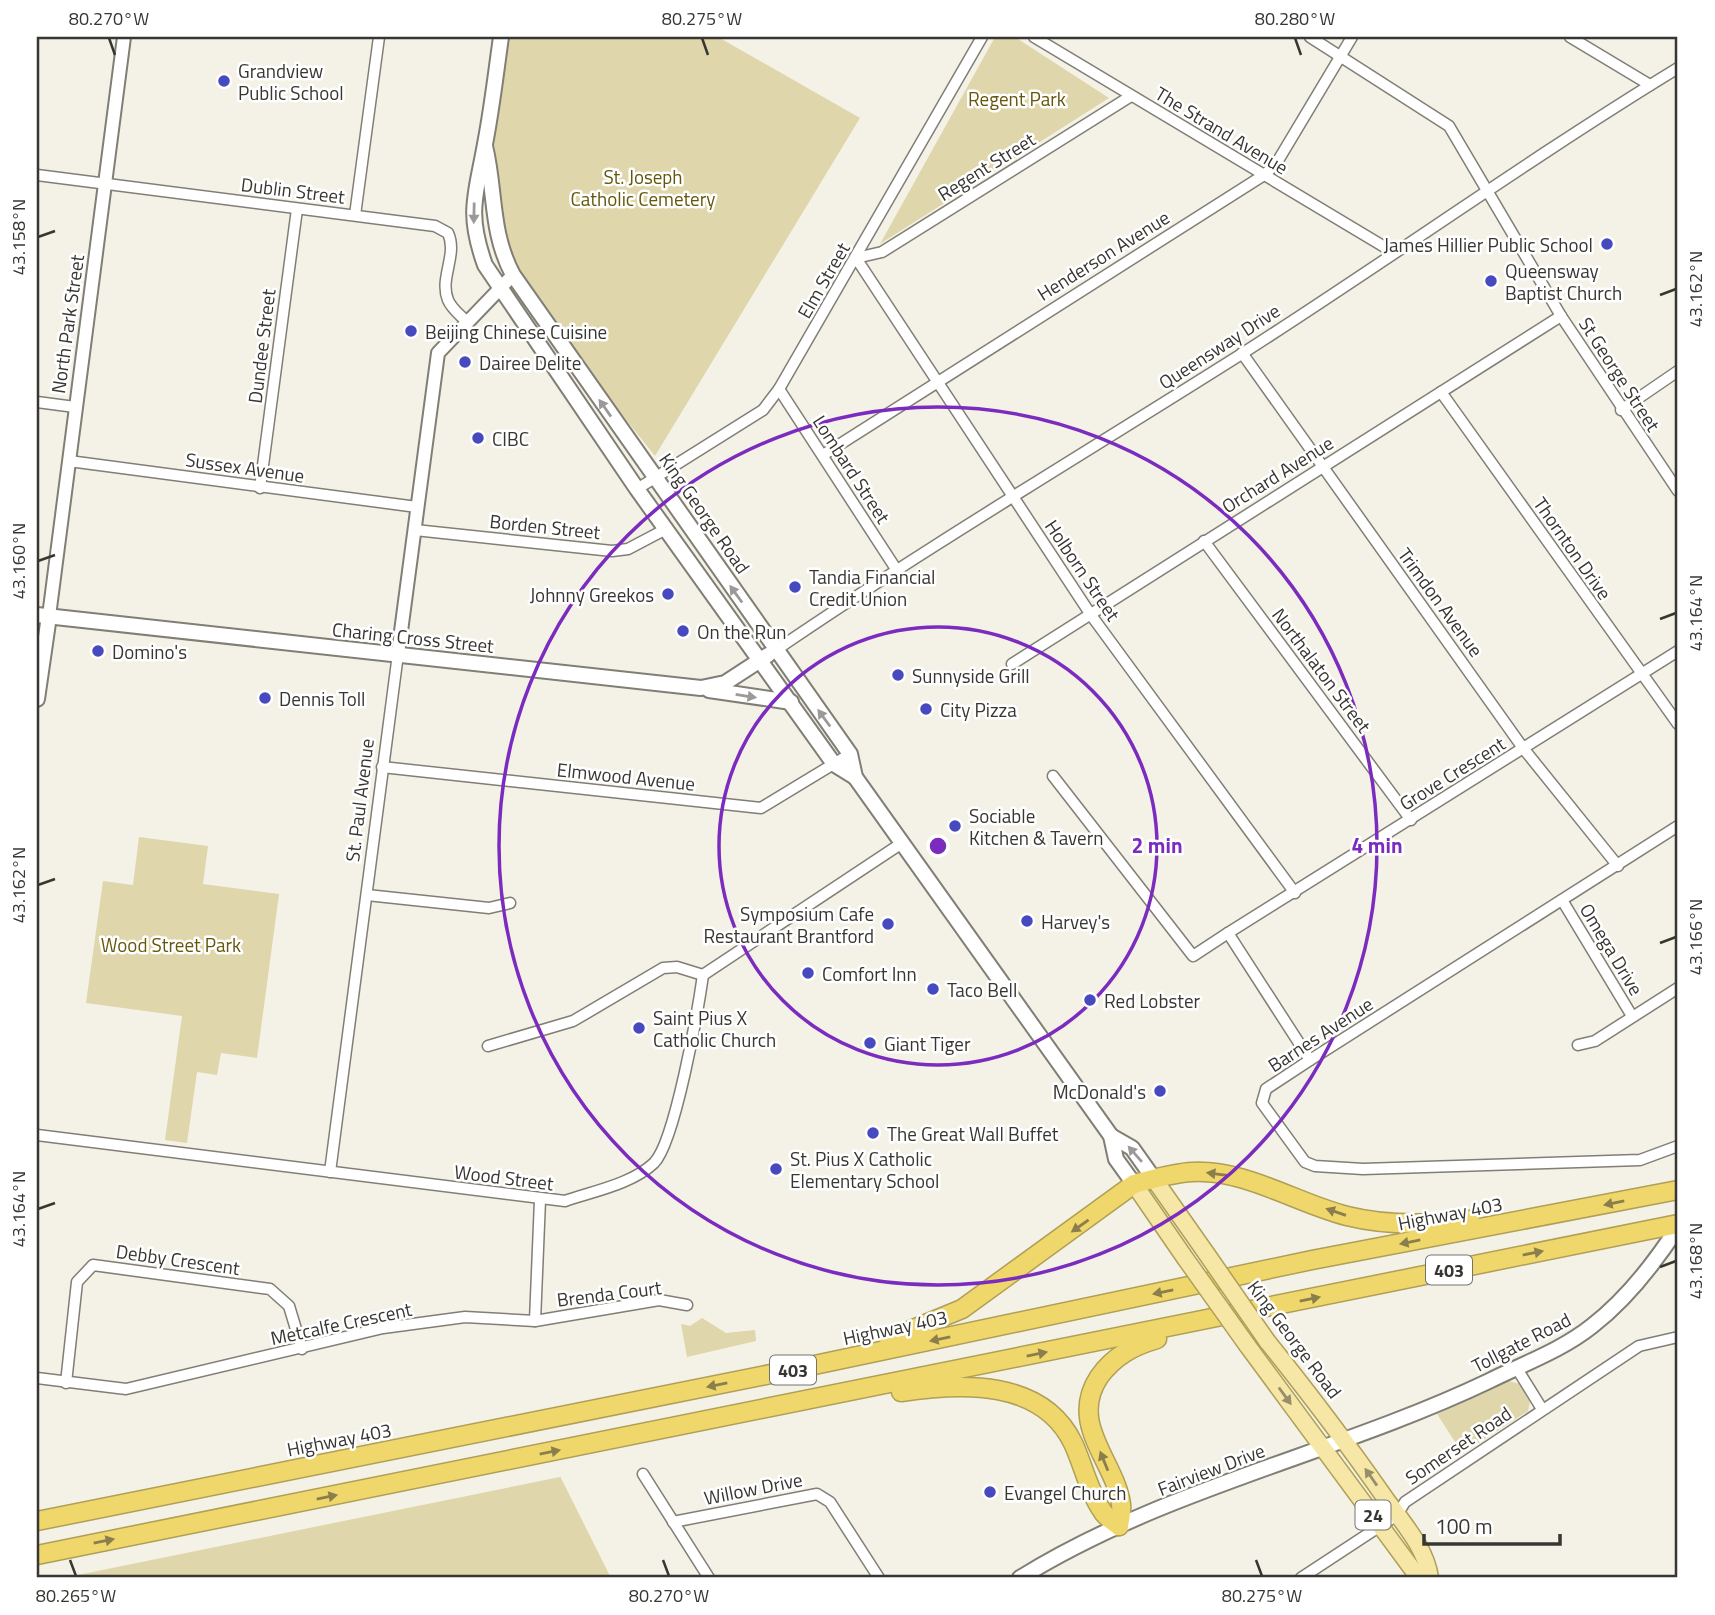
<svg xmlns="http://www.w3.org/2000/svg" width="1715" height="1615" viewBox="0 0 1715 1615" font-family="'Titillium Web',sans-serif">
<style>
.green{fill:#dfd6ab}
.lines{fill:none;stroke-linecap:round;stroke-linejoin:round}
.minor-casing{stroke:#807e75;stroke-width:13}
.tertiary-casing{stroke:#807e75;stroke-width:16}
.secondary-casing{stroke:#807e75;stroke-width:18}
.primary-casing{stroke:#af9f57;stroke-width:19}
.motorway-casing{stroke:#af9f57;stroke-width:21}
.minor{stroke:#fff;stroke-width:10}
.tertiary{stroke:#fff;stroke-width:12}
.secondary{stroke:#fff;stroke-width:14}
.primary{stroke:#f6e7a6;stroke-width:16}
.motorway{stroke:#f0d76b;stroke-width:18}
.primary-bridge-casing{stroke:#af9f57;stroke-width:19;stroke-linecap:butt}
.primary-bridge{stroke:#f6e7a6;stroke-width:16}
.oneway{fill:#9b9a98}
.oneway2{fill:#8a7e4c}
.oneway3{fill:#968e6c}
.ticks{fill:none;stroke:#373632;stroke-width:2.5}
.ring{fill:none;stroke:#7b2cbf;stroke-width:3.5}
.poi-dot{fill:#4749bf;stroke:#fff;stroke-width:2.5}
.labels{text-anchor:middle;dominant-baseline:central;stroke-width:5;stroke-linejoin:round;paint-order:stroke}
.shield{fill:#fff;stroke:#737270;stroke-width:2}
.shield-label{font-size:18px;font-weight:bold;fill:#373632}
.poi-label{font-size:19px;fill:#373632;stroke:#fff;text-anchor:start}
.park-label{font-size:19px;fill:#65560a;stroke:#fff}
.street-label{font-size:19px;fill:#373632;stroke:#fff}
.centre{fill:#7b2cbf;stroke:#fff;stroke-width:3.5}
.ring-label{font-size:21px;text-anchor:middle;font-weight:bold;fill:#7b2cbf;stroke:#fff;stroke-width:5;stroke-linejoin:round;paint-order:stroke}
.neatline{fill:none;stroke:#373632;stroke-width:2.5}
.ticks-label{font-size:18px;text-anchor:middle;fill:#373632}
</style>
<rect width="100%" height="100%" fill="#f4f2e7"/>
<g class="green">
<polygon points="507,37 718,37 860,118 655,456 532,302 497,231 490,142"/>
<polygon points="995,37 1015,37 1109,98 880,244"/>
<polygon points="139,837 208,846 203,884 279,894 257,1058 221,1053 217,1075 197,1072 187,1143 165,1140 182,1016 86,1003 103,881 133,885"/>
<polygon points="702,1318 726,1333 755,1330 756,1341 687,1357 681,1324 690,1326"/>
<polygon points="1509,1381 1520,1384 1530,1402 1528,1411 1466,1451 1459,1448 1437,1414"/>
<polygon points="560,1476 611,1578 63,1578 560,1477"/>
</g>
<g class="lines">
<defs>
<g id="minor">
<polyline points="1034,37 1393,252"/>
<polyline points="1310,37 1449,126 1561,316 1678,491"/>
<polyline points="1570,37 1650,85"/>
<polyline points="1131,96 882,252 856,258 1091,615 1295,893"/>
<path d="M37 175 435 226 448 233C458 255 439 278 448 300 451 308 460 315 466 321"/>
<polyline points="355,215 379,37"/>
<polyline points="1242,353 1523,748 1618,866"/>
<polyline points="779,389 896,569"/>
<polyline points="1441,392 1678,724"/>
<polyline points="37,402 75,407"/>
<polyline points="1621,410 1678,371"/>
<polyline points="823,455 1264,175 1276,164 1352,37"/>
<polyline points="69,461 417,507"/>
<polyline points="260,488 297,209"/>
<polyline points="637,489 763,410 779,389 982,37"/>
<polyline points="415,530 612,551 628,549 666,529"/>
<polyline points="1204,541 1411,820"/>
<path d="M776 650C927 547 1085 453 1240 355 1387 261 1529 159 1678 68"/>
<polyline points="1012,664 1561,316"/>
<polyline points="382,767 761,808 850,754"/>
<polyline points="1053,776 1193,956 1228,933"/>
<polyline points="1678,826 1310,1060 1266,1089 1262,1103 1305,1162 1315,1166 1363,1169 1640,1160 1678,1146"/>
<polyline points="367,895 489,908 510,903"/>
<polyline points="1562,900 1632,1016"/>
<polyline points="1578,1045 1595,1041 1678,988"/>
<polyline points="488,1046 573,1021 663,968 677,967 703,975"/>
<polyline points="1310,1060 1228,933 1678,651"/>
<path d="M37 1135 565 1201C594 1191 632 1184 654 1163 675 1142 698 1010 703 975L902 843"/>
<polyline points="330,1172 398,654"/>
<polyline points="535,1321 540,1200"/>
<polyline points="1516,1367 1542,1409"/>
<polyline points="37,1378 126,1389 383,1328 465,1317 535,1321 659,1300 687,1305"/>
<polyline points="66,1383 77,1282 93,1265 270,1289 289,1306 302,1349"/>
<polyline points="643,1474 709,1578"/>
<polyline points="673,1522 817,1494 830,1502 879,1578"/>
<polyline points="1301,1578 1397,1515 1405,1502 1639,1346 1678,1337"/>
</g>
<g id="tertiary">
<polyline points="49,616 124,37"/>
<polyline points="398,654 438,353 513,275"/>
</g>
<g id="secondary">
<path d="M501 37C496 72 492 108 485 144 476 195 466 212 485 265L637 489 834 764 855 777"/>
<path d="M485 146C496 192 490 232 513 275L850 754 855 777 1111 1136 1116 1159 1134 1184"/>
<polyline points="37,615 701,688 725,683 768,655"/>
<polyline points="709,690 791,702"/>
<polyline points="37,699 49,616"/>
<polyline points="1111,1136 1132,1148 1154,1179"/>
<path d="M1020 1578C1165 1488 1336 1454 1489 1381 1523 1364 1562 1350 1592 1326 1627 1299 1654 1264 1678 1227"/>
</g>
<g id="primary">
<polyline points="1154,1179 1206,1253"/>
<polyline points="1134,1184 1185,1258"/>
<path d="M1267 1341C1307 1391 1346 1442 1383 1495 1401 1521 1426 1547 1430 1578"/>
<polyline points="1247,1345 1413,1570 1427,1578"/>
</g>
<g id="motorway">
<path d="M889 1339 962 1309 1134 1184C1154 1179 1172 1173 1192 1172 1245 1169 1296 1203 1347 1216 1387 1226 1429 1225 1470 1220"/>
<path d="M901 1392C962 1383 1042 1379 1073 1443 1083 1464 1089 1493 1103 1512 1106 1517 1114 1522 1119 1526"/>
<polyline points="37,1521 786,1371 1312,1260 1678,1190"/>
<path d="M1119 1526C1120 1519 1122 1511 1121 1504 1115 1461 1068 1424 1099 1377 1114 1356 1133 1346 1157 1339"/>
<polyline points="37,1555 1678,1224"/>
</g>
</defs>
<use href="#minor" class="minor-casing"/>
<use href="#tertiary" class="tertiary-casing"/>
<use href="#secondary" class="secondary-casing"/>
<use href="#primary" class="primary-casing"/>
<use href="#motorway" class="motorway-casing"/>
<use href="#minor" class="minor"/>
<use href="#tertiary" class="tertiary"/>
<use href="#secondary" class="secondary"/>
<use href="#primary" class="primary"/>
<use href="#motorway" class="motorway"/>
<defs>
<g id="primary-bridge">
<polyline points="1206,1253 1267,1341"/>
<polyline points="1185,1258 1247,1345"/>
</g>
</defs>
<use href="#primary-bridge" class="primary-bridge-casing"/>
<use href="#primary-bridge" class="primary-bridge"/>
</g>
<defs><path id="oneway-solid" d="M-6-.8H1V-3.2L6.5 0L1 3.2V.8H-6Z" transform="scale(1.75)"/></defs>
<g class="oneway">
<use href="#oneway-solid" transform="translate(474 213) rotate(91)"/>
<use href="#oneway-solid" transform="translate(605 408) rotate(-125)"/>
<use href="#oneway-solid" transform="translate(736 594) rotate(-126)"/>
<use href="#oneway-solid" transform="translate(746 696) rotate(9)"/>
<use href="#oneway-solid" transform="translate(824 718) rotate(-126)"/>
<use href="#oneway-solid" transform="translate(1135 1154) rotate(-131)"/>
</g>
<g class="oneway2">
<use href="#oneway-solid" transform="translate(1217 1174) rotate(-173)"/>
<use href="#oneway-solid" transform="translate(1614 1203) rotate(168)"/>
<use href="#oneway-solid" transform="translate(1336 1212) rotate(-161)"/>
<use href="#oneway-solid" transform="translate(1080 1226) rotate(145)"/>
<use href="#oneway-solid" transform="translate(1410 1242) rotate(169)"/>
<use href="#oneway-solid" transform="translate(1533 1253) rotate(-11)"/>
<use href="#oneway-solid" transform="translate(1163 1292) rotate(168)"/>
<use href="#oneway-solid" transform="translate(1310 1299) rotate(-11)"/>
<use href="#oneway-solid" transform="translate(940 1339) rotate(168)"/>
<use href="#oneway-solid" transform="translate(1037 1354) rotate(-11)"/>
<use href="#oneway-solid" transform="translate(717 1385) rotate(169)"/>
<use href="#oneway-solid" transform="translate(550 1452) rotate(-11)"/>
<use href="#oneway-solid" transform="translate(1104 1461) rotate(-112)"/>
<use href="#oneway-solid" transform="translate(327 1497) rotate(-11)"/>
<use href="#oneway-solid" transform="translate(104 1541) rotate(-11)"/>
</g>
<g class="oneway3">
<use href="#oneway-solid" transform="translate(1285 1396) rotate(54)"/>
<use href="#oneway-solid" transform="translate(1371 1477) rotate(-125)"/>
</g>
<path class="ticks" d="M109 38 115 55M702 38 708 55M1295 38 1301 55M38 237 55 231M1660 295 1676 289M38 561 55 555M1660 619 1676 613M38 885 55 879M1660 943 1676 937M38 1209 55 1203M1660 1267 1676 1261M70 1560 76 1576M663 1560 669 1576M1256 1560 1262 1576"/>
<g class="ring">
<circle cx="938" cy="846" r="219"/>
<circle cx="938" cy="846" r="439"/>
</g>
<g class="poi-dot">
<circle cx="224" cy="81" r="7"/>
<circle cx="1607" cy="244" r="7"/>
<circle cx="1491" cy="281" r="7"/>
<circle cx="411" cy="331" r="7"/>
<circle cx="465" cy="362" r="7"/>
<circle cx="478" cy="438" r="7"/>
<circle cx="795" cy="587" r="7"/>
<circle cx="668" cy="594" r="7"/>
<circle cx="683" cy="631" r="7"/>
<circle cx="98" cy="651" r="7"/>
<circle cx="898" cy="675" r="7"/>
<circle cx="265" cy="698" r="7"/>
<circle cx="926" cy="709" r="7"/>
<circle cx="955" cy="826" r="7"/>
<circle cx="1027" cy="921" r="7"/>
<circle cx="888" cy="924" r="7"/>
<circle cx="808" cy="973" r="7"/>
<circle cx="933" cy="989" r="7"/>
<circle cx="1090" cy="1000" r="7"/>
<circle cx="639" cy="1028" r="7"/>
<circle cx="870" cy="1043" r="7"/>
<circle cx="1160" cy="1091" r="7"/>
<circle cx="873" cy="1133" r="7"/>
<circle cx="776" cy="1169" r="7"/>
<circle cx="990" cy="1492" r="7"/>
</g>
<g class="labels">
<g class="shield">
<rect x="1426" y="1255.5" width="46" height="29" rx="5"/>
<rect x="770" y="1355.5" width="46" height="29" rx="5"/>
<rect x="1355.5" y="1500.5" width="35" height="29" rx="5"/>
</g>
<g class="shield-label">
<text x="1449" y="1270">403</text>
<text x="793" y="1370">403</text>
<text x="1373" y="1515">24</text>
</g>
<g class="poi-label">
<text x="238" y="70">Grandview<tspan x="238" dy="22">Public School</tspan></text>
<text x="1593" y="244" text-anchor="end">James Hillier Public School</text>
<text x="1505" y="270">Queensway<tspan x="1505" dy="22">Baptist Church</tspan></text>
<text x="425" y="331">Beijing Chinese Cuisine</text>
<text x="479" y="362">Dairee Delite</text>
<text x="492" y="438">CIBC</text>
<text x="809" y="576">Tandia Financial<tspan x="809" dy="22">Credit Union</tspan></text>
<text x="654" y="594" text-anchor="end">Johnny Greekos</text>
<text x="697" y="631">On the Run</text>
<text x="112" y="651">Domino's</text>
<text x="912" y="675">Sunnyside Grill</text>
<text x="279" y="698">Dennis Toll</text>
<text x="940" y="709">City Pizza</text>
<text x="969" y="815">Sociable<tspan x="969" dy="22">Kitchen &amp; Tavern</tspan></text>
<text x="874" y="913" text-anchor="end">Symposium Cafe<tspan x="874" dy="22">Restaurant Brantford</tspan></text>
<text x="1041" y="921">Harvey's</text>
<text x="822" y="973">Comfort Inn</text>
<text x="947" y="989">Taco Bell</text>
<text x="1104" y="1000">Red Lobster</text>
<text x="653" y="1017">Saint Pius X<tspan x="653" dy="22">Catholic Church</tspan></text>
<text x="884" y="1043">Giant Tiger</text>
<text x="1146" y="1091" text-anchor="end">McDonald's</text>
<text x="887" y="1133">The Great Wall Buffet</text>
<text x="790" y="1158">St. Pius X Catholic<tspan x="790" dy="22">Elementary School</tspan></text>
<text x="1004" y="1492">Evangel Church</text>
</g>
<g class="park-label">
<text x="1017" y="98">Regent Park</text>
<text x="643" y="176">St. Joseph<tspan x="643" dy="22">Catholic Cemetery</tspan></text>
<text x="171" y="944">Wood Street Park</text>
</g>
<g class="street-label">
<text transform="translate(1222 130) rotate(31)">The Strand Avenue</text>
<text transform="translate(986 166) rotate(-32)">Regent Street</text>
<text transform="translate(293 190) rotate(7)">Dublin Street</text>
<text transform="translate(1103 255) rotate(-32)">Henderson Avenue</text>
<text transform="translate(823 280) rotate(-60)">Elm Street</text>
<text transform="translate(67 324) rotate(-82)">North Park Street</text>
<text transform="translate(261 346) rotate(-83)">Dundee Street</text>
<text transform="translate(1219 346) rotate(-33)">Queensway Drive</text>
<text transform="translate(1620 374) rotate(57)">St George Street</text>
<text transform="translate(245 467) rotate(8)">Sussex Avenue</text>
<text transform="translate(852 469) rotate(57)">Lombard Street</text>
<text transform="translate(1277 474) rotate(-32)">Orchard Avenue</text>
<text transform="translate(705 513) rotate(55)">King George Road</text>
<text transform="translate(545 526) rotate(6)">Borden Street</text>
<text transform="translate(1573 548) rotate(55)">Thornton Drive</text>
<text transform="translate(1083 570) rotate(56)">Holborn Street</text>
<text transform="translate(1441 602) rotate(54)">Trimdon Avenue</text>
<text transform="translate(413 637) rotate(6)">Charing Cross Street</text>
<text transform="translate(1322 670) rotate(53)">Northalaton Street</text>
<text transform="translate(1452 773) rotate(-32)">Grove Crescent</text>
<text transform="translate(626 776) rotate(6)">Elmwood Avenue</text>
<text transform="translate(359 800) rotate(-83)">St. Paul Avenue</text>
<text transform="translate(1612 949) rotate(59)">Omega Drive</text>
<text transform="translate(1320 1034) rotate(-33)">Barnes Avenue</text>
<text transform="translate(504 1177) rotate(7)">Wood Street</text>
<text transform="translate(1450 1213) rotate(-11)">Highway 403</text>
<text transform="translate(178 1259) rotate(8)">Debby Crescent</text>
<text transform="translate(609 1293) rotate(-7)">Brenda Court</text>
<text transform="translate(341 1323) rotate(-12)">Metcalfe Crescent</text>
<text transform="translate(895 1327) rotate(-12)">Highway 403</text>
<text transform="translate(1295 1339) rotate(53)">King George Road</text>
<text transform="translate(1521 1342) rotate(-27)">Tollgate Road</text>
<text transform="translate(339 1439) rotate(-11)">Highway 403</text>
<text transform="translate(1458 1445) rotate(-34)">Somerset Road</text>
<text transform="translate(1211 1469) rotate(-21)">Fairview Drive</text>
<text transform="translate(753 1488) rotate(-11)">Willow Drive</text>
</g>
</g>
<circle cx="938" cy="846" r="10" class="centre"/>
<g class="ring-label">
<text x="1157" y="853">2 min</text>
<text x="1377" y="853">4 min</text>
</g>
<rect width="1715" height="1615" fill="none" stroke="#ffffff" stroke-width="77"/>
<path d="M1424 1534v10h136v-10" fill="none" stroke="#373632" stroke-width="3.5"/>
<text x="1435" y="1534" font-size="21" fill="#373632" stroke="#ffffff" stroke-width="5" paint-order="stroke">100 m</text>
<rect x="38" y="38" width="1638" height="1538" class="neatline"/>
<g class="ticks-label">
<text x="109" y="25">80.270°W</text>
<text x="702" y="25">80.275°W</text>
<text x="1295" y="25">80.280°W</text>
<text transform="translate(19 237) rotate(-90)" y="6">43.158°N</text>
<text transform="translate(1696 289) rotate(-90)" y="6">43.162°N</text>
<text transform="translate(19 561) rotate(-90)" y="6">43.160°N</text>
<text transform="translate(1696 613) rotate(-90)" y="6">43.164°N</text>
<text transform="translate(19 885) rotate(-90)" y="6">43.162°N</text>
<text transform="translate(1696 937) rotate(-90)" y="6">43.166°N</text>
<text transform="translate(19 1209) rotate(-90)" y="6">43.164°N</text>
<text transform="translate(1696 1261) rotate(-90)" y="6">43.168°N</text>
<text x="76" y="1602">80.265°W</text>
<text x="669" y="1602">80.270°W</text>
<text x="1262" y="1602">80.275°W</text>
</g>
</svg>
